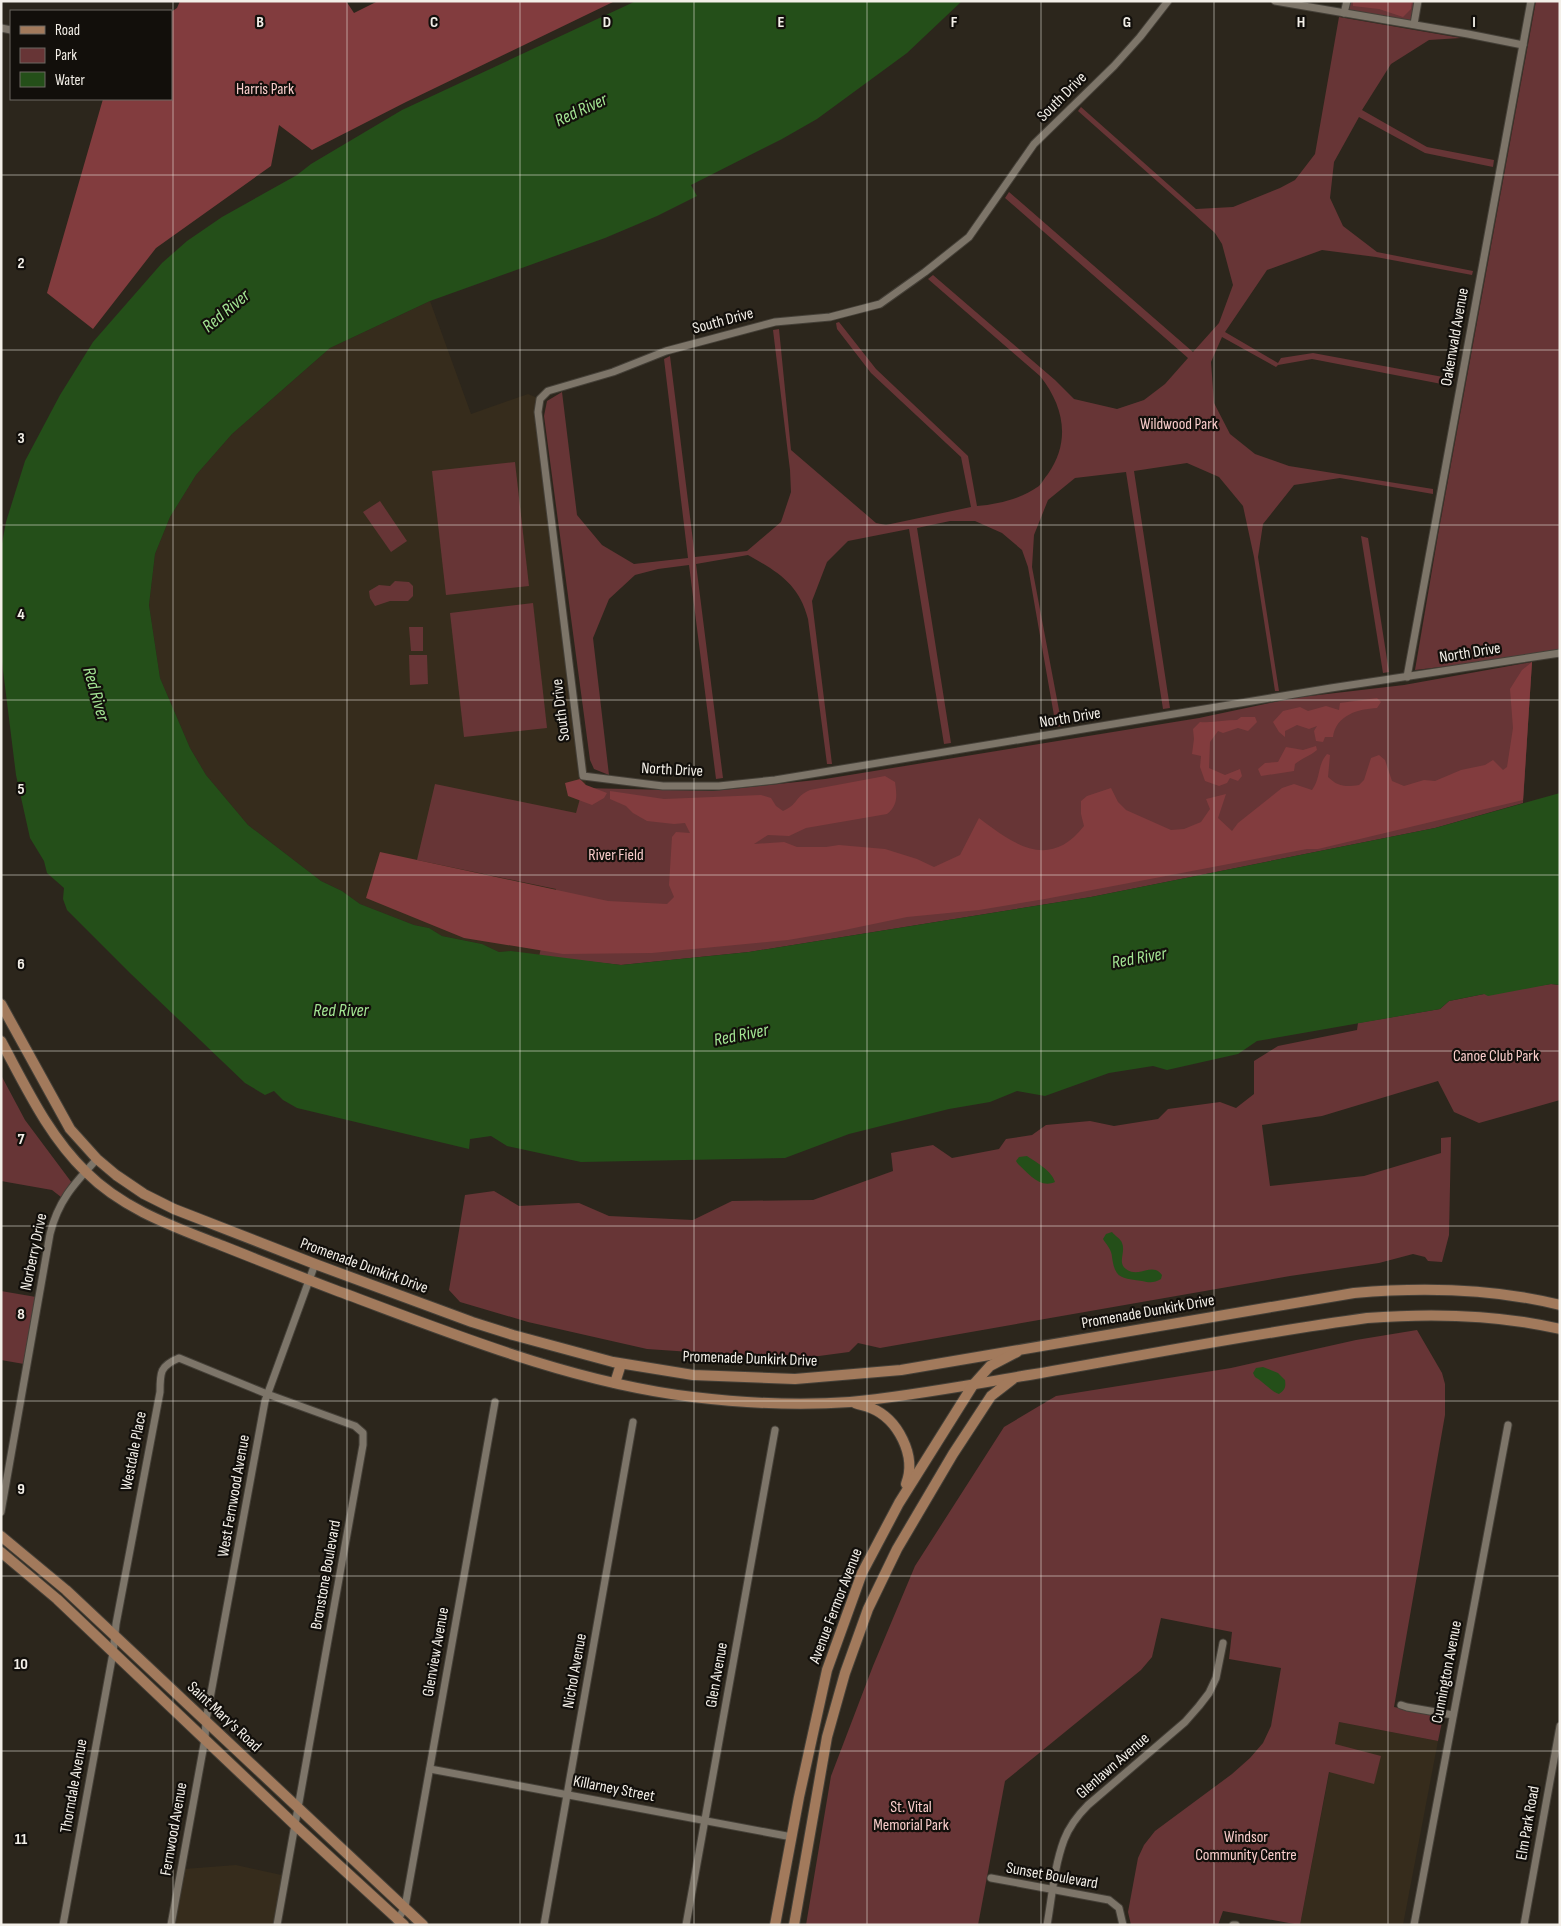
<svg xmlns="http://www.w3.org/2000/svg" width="1561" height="1926" viewBox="0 0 1561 1926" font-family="'Sofia Sans Condensed',sans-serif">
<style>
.built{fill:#362c1c}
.green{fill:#673536}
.forest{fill:#823c3e}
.water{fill:#244f19}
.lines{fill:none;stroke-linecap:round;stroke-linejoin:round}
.street-casing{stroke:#454038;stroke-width:9}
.secondary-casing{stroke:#454038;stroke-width:12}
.street{stroke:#7d7569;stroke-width:7}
.secondary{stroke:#a27a5c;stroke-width:10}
.grid{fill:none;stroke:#f3efe8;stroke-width:1;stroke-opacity:0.55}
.labels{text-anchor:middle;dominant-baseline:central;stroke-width:4.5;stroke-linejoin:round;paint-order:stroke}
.park-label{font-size:16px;fill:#f9cdcb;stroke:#120f0b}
.street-label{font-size:16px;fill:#f3efe8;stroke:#120f0b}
.water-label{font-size:18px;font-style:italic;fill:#a3e493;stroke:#120f0b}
.grid-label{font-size:16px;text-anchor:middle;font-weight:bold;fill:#f3efe8;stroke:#120f0b;stroke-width:4.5;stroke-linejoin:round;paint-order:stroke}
</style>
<rect width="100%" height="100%" fill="#2c261c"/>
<g class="built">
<polygon points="430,301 471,414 528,394 540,399 538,412 588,774 539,956 511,951 499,952 482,944 442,936 429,928 414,925 360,904 342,891 321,881 248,825 206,775 190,748 160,678 149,605 155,554 170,517 196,475 232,434 330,348"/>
<polygon points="1339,1722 1438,1741 1403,1925 1300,1925"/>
<polygon points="236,1865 286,1876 277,1925 172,1925 184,1869"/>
</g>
<g class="green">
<polygon points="1347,1 1418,1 1414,24 1344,13"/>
<polygon points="1536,1 1560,1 1560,653 1415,670 1438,535"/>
<path d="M1339 17 1461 38 1429 40 1391 64 1362 110 1427 147 1494 160 1493 167 1425 153 1359 117 1334 162 1330 198 1343 226 1377 252 1473 271 1472 275 1376 257 1322 250 1267 270 1225 332 1278 363 1281 358 1313 353 1454 379 1452 386 1312 359 1278 365 1276 367 1222 337 1211 362 1214 403 1230 434 1255 454 1289 466 1433 489V494L1340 478 1294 485 1263 524 1258 557 1279 691H1275L1254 557 1243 506 1219 477 1187 463 1134 471 1170 708 1163 709 1126 472 1075 478 1048 500 1034 535 1032 567 1062 726 1056 727 1028 567 1022 550 1002 533 975 521H950L917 528 951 743 944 744 909 529 848 541 827 562 812 601 832 764H827L808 619C799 584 778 572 748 555L696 564 723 778 716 779 689 565 658 569 635 575 609 599 593 638 609 775 594 769 590 760 544 416 547 401 562 392 577 515 602 545 634 564 688 558 664 359 670 356 695 557 747 551 781 522 791 492 790 470 773 330 779 329 791 450 876 523 886 525 971 507 961 457 871 373 837 329 836 323 839 322 876 369 968 456 977 506C998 504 1021 499 1039 486 1042 483 1045 477 1048 474 1071 441 1064 406 1040 376L928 279 933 275 1055 380 1074 399 1117 409 1144 400 1165 384 1188 358 1005 198 1009 192 1193 352 1219 323 1233 285 1222 244 1215 233 1193 213 1078 111 1081 107 1196 209 1233 207 1280 188 1295 180 1315 154Z"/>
<polygon points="515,462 529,586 446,595 432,471"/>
<polygon points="380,501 407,541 391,552 363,512"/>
<polygon points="1361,536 1368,538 1389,672 1383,673"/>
<polygon points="395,581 409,582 413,586 413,596 408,601 390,601 375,606 370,598 369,591 379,585 390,586"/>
<polygon points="533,603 547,728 464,737 450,613"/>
<polygon points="409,627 423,627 423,651 411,651"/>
<polygon points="409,655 427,655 428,684 410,685"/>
<polygon points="1532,662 1523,803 1435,828 1091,897 749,952 621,965 539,956 556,889 417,860 435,784 576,813 583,788 713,791 825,779 1199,718 1293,698 1404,685"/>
<polygon points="1551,984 1560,985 1560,1100 1479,1123 1454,1112 1438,1081 1322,1116 1262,1125 1270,1186 1364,1176 1441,1153 1441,1138 1451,1137 1449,1235 1442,1262 1428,1261 1425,1257 1413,1254 1379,1263 1290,1276 880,1348 858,1343 849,1352 819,1356 780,1358 647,1349 528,1322 460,1302 449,1290 465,1195 494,1191 519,1206 579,1203 609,1216 693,1220 732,1201 813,1200 893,1171 891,1153 933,1145 952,1158 999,1149 1006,1139 1032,1135 1046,1125 1090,1121 1114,1126 1158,1119 1168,1109 1220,1102 1236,1108 1254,1094 1254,1061 1278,1046 1357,1030 1358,1023 1440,1009 1449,1001 1484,994"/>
<polygon points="1,1075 25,1120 72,1183 61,1197 52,1190 1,1181"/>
<polygon points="1,1291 36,1297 24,1364 1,1360"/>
<polygon points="1417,1330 1442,1373 1445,1384 1445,1415 1394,1707 1443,1717 1438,1741 1339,1722 1335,1744 1381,1756 1374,1784 1329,1772 1300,1925 1223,1911 1218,1925 1131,1925 1128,1912 1138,1858 1144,1845 1155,1831 1232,1774 1250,1758 1263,1743 1271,1726 1281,1668 1229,1659 1232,1632 1161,1618 1152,1657 1141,1670 1005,1781 978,1925 806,1925 831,1776 873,1666 915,1566 1004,1427 1056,1396 1231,1368 1356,1340"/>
</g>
<g class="forest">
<polygon points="180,1 346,1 354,13 378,1 615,1 406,102 312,150 279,125 271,166 156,248 93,329 47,293 103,99 171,99 171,12 177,8"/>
<polygon points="1353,1 1412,1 1411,9 1403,17 1379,9 1353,6"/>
<path d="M1532 662 1523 800 1318 849H1307L1045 899 979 910 907 917 835 932 788 940 652 953 563 954 464 938 366 898 380 852 608 901 667 904 674 897 669 885 672 837 676 832 690 833 685 823 674 824 647 821 633 813 626 806 610 799V791L664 799 761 795 771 798 776 806 783 811C798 805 795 796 810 790L885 776 895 782C897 796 898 805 887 814L806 828 789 836 768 835 754 844 784 842 797 847H826L839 845 885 849 917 859 934 867 960 855 979 818C1013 844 1049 871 1084 826L1081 814V801L1087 796 1111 788 1118 802 1126 810 1171 830 1184 829 1201 822 1210 809 1206 799 1226 794 1218 818 1232 831 1238 823 1282 788 1294 784 1312 790C1321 778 1317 765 1327 754L1330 755 1328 777C1338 787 1346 787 1359 785L1364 780 1371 758 1379 755 1385 760 1392 781 1404 786 1424 780 1435 781 1461 770 1485 765 1493 760 1503 770 1507 767 1513 728 1510 689 1522 670Z"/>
<path d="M1377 698 1381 702 1377 708C1358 709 1336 715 1333 737H1325L1323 742 1316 741 1314 731 1317 726 1309 729 1297 725 1285 731V737L1279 732 1273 722 1283 711 1300 707 1308 711 1326 706 1339 710 1340 703Z"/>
<path d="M1241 717H1255L1257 722 1248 731 1238 728 1223 733 1218 731 1210 742 1209 768 1225 775 1240 769 1242 776 1238 781 1230 778 1227 783 1219 786 1205 781 1200 767 1201 756 1192 754 1194 739 1193 729 1200 722C1214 723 1224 720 1237 720Z"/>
<path d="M1316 746 1317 750C1310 756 1302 758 1295 764L1294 771 1261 776 1258 769 1265 763 1278 762 1286 747 1303 750Z"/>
<polygon points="580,779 586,785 607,793 604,798 592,805 568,796 565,783"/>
</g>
<g class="water">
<polygon points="636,1 962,1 907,53 817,119 782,139 691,185 697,196 657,216 605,238 430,301 330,348 232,434 196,475 170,517 155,554 149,605 160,678 190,748 206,775 248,825 321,881 342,891 360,904 414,925 429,928 442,936 482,944 499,952 511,951 621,965 749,952 1091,897 1435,828 1560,793 1560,985 1551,984 1488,996 1484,994 1449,1001 1440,1009 1257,1041 1238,1054 1167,1070 1153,1066 1109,1073 1045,1096 1017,1091 990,1102 949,1109 849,1134 785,1158 581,1162 507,1146 491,1136 470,1139 469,1149 297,1108 283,1100 274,1091 265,1095 245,1083 131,974 67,910 63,899 64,888 47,873 44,861 30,838 16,775 1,654 1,549 6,522 25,461 60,395 93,342 162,263 187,241 222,217 297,175 311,164 402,110"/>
<path d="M1027 1156C1036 1162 1052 1171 1055 1182 1040 1189 1028 1173 1018 1164L1016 1161 1019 1157Z"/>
<path d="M1112 1232C1115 1236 1121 1239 1122 1243 1126 1252 1117 1263 1126 1269 1139 1279 1152 1261 1162 1275L1161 1279C1154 1283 1150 1283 1142 1281 1120 1278 1115 1278 1112 1257 1112 1250 1106 1244 1103 1239L1106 1234Z"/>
<path d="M1263 1367 1278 1373 1285 1380C1286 1387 1285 1390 1279 1394 1269 1390 1264 1382 1255 1377L1253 1373 1256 1368Z"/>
</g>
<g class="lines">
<defs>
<g id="street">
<polyline points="1168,1 1140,37 1114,66 1034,144 969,237 925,272 880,304 830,317 775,322 666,351 613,372 548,391 540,399 538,412 583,776 663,786 719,786 775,780 1331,688 1560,653"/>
<polyline points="1275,1 1468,34 1523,45"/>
<polyline points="1344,13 1347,1"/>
<polyline points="1414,24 1418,1"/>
<polyline points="1,28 11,30"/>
<polyline points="1407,677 1531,1"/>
<path d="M1 1512 50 1234C58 1201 74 1184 97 1159"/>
<polyline points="1401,1705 1407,1707 1453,1715"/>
<polyline points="430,1769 792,1837"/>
<polyline points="991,1878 1109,1900 1119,1908 1123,1925"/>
<polyline points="397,1921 405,1907 495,1402"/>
<path d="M63 1925 113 1653 116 1624 160 1392C160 1372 160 1366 179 1358L267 1394 355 1426 363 1433V1445L277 1925"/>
<polyline points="171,1925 205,1739 206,1720 265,1401 315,1264"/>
<polyline points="544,1925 633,1422"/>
<polyline points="686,1925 775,1430"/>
<path d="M1047 1925C1052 1897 1054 1867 1064 1840 1069 1827 1078 1815 1088 1805L1185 1722 1199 1706 1209 1693 1216 1678 1223 1643"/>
<polyline points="1233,1925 1236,1925"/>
<polyline points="1414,1925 1508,1425"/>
<polyline points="1524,1925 1560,1726"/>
</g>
<g id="secondary">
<path d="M1 1004 70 1129 97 1159 116 1175 144 1194 174 1209 315 1264 472 1322 513 1335 613 1362 693 1375 795 1379 901 1370 1354 1293C1423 1287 1492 1288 1560 1305"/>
<path d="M1 1041C26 1087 48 1135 86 1172 124 1210 175 1227 223 1246 261 1261 298 1276 335 1290 451 1333 569 1382 693 1397 744 1403 798 1406 850 1402 912 1396 973 1384 1035 1374 1145 1355 1256 1333 1367 1318 1432 1313 1496 1314 1560 1329"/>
<polyline points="615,1383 621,1364"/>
<path d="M855 1403C860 1405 866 1406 871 1408 898 1419 917 1456 906 1484"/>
<polyline points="1,1536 66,1590 423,1925"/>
<polyline points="1,1552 57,1599 295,1825 404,1925"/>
<polyline points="775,1925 799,1797 827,1670 862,1573 899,1503 973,1385 990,1366 1017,1352"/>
<polyline points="794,1925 827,1737 845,1673 868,1609 897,1549 953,1454 991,1396 1013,1379"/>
</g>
</defs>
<use href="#street" class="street-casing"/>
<use href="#secondary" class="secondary-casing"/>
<use href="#street" class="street"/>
<use href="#secondary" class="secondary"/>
</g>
<path class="grid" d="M173 1V1925M347 1V1925M520 1V1925M694 1V1925M867 1V1925M1041 1V1925M1214 1V1925M1388 1V1925M1 175H1560M1 350H1560M1 525H1560M1 700H1560M1 875H1560M1 1051H1560M1 1226H1560M1 1401H1560M1 1576H1560M1 1751H1560"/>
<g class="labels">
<g class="park-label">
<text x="265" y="89">Harris Park</text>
<text x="1179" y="424">Wildwood Park</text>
<text x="616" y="855">River Field</text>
<text x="1496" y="1056">Canoe Club Park</text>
<text x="911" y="1807">St. Vital<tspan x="911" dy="18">Memorial Park</tspan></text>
<text x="1246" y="1837">Windsor<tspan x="1246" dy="18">Community Centre</tspan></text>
</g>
<g class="street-label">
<text transform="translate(1062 97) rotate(-45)">South Drive</text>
<text transform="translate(723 321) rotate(-15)">South Drive</text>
<text transform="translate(1455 337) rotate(-80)">Oakenwald Avenue</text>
<text transform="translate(1470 653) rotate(-9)">North Drive</text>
<text transform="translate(561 710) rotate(-97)">South Drive</text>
<text transform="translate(1070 718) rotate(-9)">North Drive</text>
<text transform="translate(672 770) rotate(3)">North Drive</text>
<text transform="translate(34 1252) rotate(-78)">Norberry Drive</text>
<text transform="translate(364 1266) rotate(20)">Promenade Dunkirk Drive</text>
<text transform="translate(1148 1312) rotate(-10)">Promenade Dunkirk Drive</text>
<text transform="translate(750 1359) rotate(2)">Promenade Dunkirk Drive</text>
<text transform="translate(134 1451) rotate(-79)">Westdale Place</text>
<text transform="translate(234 1496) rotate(-80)">West Fernwood Avenue</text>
<text transform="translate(326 1575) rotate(-80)">Bronstone Boulevard</text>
<text transform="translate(836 1606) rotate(-69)">Avenue Fermor Avenue</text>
<text transform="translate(436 1652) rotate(-80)">Glenview Avenue</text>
<text transform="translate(575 1671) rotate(-80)">Nichol Avenue</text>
<text transform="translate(1447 1672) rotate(-79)">Cunnington Avenue</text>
<text transform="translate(717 1675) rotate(-80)">Glen Avenue</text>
<text transform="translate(224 1717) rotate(43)">Saint Mary's Road</text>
<text transform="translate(1113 1766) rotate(-41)">Glenlawn Avenue</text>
<text transform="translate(74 1786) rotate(-80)">Thorndale Avenue</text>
<text transform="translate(614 1789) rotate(11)">Killarney Street</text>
<text transform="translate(1528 1823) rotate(-80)">Elm Park Road</text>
<text transform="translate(174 1829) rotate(-80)">Fernwood Avenue</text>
<text transform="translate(1052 1876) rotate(10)">Sunset Boulevard</text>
</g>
<g class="water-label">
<text transform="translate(581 110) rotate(-25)">Red River</text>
<text transform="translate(226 311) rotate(-40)">Red River</text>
<text transform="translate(96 694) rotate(74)">Red River</text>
<text transform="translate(1139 958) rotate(-10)">Red River</text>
<text x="341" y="1010">Red River</text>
<text transform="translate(741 1035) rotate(-11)">Red River</text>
</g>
</g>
<g class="grid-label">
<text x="260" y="27">B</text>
<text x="434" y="27">C</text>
<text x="607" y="27">D</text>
<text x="781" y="27">E</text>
<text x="954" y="27">F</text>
<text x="1127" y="27">G</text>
<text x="1301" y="27">H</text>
<text x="1474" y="27">I</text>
<text x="21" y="268">2</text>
<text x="21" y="443">3</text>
<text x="21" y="619">4</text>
<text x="21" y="794">5</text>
<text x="21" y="969">6</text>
<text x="21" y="1144">7</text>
<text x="21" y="1319">8</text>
<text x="21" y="1494">9</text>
<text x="21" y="1669">10</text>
<text x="21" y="1844">11</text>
</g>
<rect width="1561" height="1926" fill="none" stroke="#f3efe8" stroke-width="5"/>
<rect x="10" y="10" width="162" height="90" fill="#120f0b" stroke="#6c6963"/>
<rect x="20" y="26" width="25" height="8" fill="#a27a5c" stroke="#6c6963"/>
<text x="55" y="35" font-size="15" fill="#f3efe8">Road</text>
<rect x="20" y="48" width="25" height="15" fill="#673536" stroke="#6c6963"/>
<text x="55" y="60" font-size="15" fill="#f3efe8">Park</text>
<rect x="20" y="72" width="25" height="15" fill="#244f19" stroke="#6c6963"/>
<text x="55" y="85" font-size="15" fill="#f3efe8">Water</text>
</svg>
